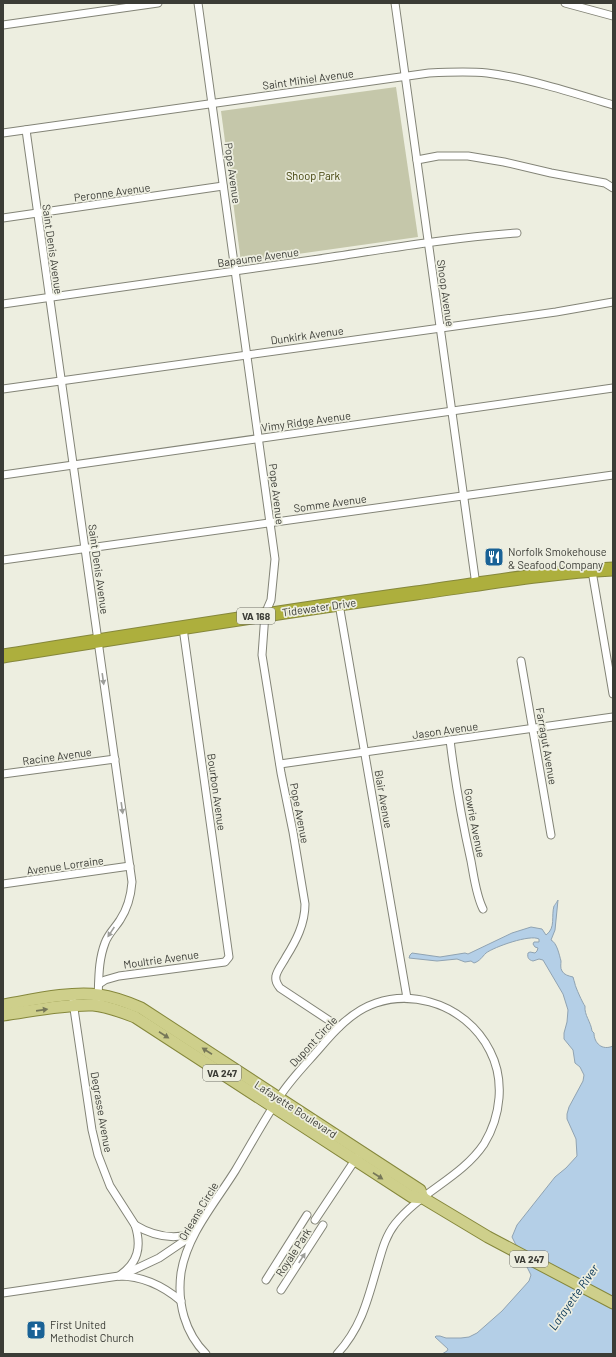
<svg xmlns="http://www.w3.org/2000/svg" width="616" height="1357" viewBox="0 0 616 1357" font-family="Barlow,sans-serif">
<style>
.green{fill:#c5c7aa}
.water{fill:#b4cfe7;stroke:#90a3b2}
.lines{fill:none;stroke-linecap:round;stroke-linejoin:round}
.street-casing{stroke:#838477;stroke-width:9}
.primary-casing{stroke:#85873b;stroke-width:13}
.highway-casing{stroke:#85873b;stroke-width:15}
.street{stroke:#fff;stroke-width:7}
.primary{stroke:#cecf8b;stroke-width:11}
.highway{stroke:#adaf3d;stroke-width:13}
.oneway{fill:#9d9e9a}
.oneway2{fill:#767758}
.labels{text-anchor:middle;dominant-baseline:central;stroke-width:3.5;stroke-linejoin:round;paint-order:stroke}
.shield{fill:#edeee0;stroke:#707169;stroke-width:1}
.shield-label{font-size:10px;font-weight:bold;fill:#3b3c36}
.street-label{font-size:11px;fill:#3b3c36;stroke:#edeee0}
.park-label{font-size:11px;fill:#3a3a00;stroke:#edeee0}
.poi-label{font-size:11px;fill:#3b3c36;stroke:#edeee0;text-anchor:start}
.water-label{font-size:12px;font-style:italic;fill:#083657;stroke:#edeee0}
</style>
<rect width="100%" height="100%" fill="#edeee0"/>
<polygon class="green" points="396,87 418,237 241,262 221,111"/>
<path class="water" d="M558 900 555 930 551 940C557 943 559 954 561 961 561 964 560 968 562 971 564 975 569 976 573 977 574 979 574 982 575 984 575 986 583 1004 585 1006 584 1015 591 1022 592 1031L594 1033C594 1043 602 1051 613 1046V1354H442L447 1351 448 1349 435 1337 436 1336H440L446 1338H461L469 1337 477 1333 502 1311 529 1281 531 1275 512 1237 517 1225 555 1177 566 1168 577 1156 576 1139 567 1119V1114L569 1107 583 1081 584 1075 580 1067 575 1063 573 1050 564 1039V1033L567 1022 568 1010 563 994 543 960 539 959 533 961C529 960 527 958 528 953L530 952 535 953 537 951 538 948 535 947 533 944 534 942H539V939C530 934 494 947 486 953 482 957 480 961 474 963L471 961 465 962 457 959 437 961 409 958 410 955 412 953 440 957 465 953 468 954 512 933 531 927 542 929 546 935C556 928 551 916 554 906 555 905 558 900 558 900Z"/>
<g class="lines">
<defs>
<g id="street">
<path d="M198 3 275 559 271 600 265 614 262 655 281 773 293 832 305 904C305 924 296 941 286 957 283 963 277 970 276 976 275 981 277 984 280 988L339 1027"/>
<polyline points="395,3 476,585"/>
<polyline points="565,3 613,16"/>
<polyline points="3,25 158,3"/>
<path d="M26 130 132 882C131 895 128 908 120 920 115 928 108 934 105 943 98 961 99 980 98 998"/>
<path d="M3 133 429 73C448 72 468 71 487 73 527 78 574 93 613 105"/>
<polyline points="417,160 438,156 468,156 504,162 551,173 605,183 613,188"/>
<polyline points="3,218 223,186"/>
<path d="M3 304C106 289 209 275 312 260 380 250 448 238 517 233"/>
<polyline points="3,389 556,312 613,302"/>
<polyline points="3,475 613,388"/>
<polyline points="3,560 613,475"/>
<polyline points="592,571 613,694"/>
<polyline points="339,604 407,998"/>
<polyline points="521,661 551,835"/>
<path d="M450 740C455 781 462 821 471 861 474 877 476 895 483 909"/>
<polyline points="280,764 613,717"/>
<polyline points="3,774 115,759"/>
<polyline points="3,884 130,866"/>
<polyline points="99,984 105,980 119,976 225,962 229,957 183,628"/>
<path d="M73 1002 92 1130 98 1155 110 1186 135 1225C142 1247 138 1263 119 1276"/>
<polyline points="315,1220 357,1157"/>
<path d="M135 1225C153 1236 171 1240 192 1234"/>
<polyline points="125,1274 159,1258 193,1235"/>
<polyline points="266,1280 307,1215"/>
<polyline points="281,1290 323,1225"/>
<path d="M3 1293 119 1276C143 1276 162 1285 181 1301"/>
<path d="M206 1354C185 1333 177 1303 181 1273 187 1235 215 1203 235 1171 250 1146 264 1120 280 1096 291 1079 306 1064 319 1049 334 1031 352 1011 376 1003 394 997 412 997 430 1002 456 1009 478 1027 490 1051 505 1080 501 1116 484 1144 461 1178 420 1192 395 1224 384 1238 381 1255 376 1271 367 1303 360 1329 337 1354"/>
</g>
<g id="primary">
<path d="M3 1005C32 1000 71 991 99 995 114 997 127 1002 141 1008L420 1190 423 1198"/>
<path d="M3 1015C32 1011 63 1004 93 1005 107 1006 122 1012 135 1017L412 1197 423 1198 488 1237 613 1303"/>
</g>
<path id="highway" d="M3 656C141 634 278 612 416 593 482 584 547 572 613 569"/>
</defs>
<use href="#street" class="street-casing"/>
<use href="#primary" class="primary-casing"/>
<use href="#highway" class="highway-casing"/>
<use href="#street" class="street"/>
<use href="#primary" class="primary"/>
<use href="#highway" class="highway"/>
</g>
<defs><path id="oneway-solid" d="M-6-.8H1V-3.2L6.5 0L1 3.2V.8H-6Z"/></defs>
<g class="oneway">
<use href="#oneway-solid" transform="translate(103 679) rotate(82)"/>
<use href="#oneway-solid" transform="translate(122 808) rotate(82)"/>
<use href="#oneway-solid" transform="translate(111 932) rotate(124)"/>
<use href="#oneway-solid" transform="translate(302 1258) rotate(-57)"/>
</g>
<g class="oneway2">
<use href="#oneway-solid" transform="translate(42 1010) rotate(-8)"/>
<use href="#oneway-solid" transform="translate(164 1035) rotate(33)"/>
<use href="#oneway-solid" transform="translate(207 1051) rotate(-147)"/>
<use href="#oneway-solid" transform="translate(378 1176) rotate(33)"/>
</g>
<defs>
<symbol id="restaurant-square" viewBox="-11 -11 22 22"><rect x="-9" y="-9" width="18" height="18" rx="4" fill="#1a6296" stroke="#edeee0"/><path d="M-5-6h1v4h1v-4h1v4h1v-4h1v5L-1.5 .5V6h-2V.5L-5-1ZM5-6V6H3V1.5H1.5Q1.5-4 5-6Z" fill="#fff"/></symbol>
<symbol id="church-square" viewBox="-11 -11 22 22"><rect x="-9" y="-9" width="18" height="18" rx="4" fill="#1a6296" stroke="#edeee0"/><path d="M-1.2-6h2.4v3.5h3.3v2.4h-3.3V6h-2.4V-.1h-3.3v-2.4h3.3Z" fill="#fff"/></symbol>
</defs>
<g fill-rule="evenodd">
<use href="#restaurant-square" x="483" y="546" width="22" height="22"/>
<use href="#church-square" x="25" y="1319" width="22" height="22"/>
</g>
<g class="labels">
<g class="shield">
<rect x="237" y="608" width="38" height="16" rx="3"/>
<rect x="203" y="1065" width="38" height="16" rx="3"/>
<rect x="510" y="1251" width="38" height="16" rx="3"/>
</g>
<g class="shield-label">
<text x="256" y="616">VA 168</text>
<text x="222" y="1073">VA 247</text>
<text x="529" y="1259">VA 247</text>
</g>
<g class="street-label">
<text transform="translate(308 79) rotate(-8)">Saint Mihiel Avenue</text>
<text transform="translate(233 173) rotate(82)">Pope Avenue</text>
<text transform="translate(112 192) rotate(-8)">Peronne Avenue</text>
<text transform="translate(53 249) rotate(82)">Saint Denis Avenue</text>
<text transform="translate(258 257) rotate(-8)">Bapaume Avenue</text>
<text transform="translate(446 293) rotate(82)">Shoop Avenue</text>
<text transform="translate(307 335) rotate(-8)">Dunkirk Avenue</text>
<text transform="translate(306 421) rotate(-8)">Vimy Ridge Avenue</text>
<text transform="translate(277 494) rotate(83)">Pope Avenue</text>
<text transform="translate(330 503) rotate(-8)">Somme Avenue</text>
<text transform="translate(99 569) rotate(82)">Saint Denis Avenue</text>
<text transform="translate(319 607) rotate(-8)">Tidewater Drive</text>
<text transform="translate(445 730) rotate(-8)">Jason Avenue</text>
<text transform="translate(547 746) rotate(80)">Farragut Avenue</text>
<text transform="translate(57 756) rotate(-8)">Racine Avenue</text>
<text transform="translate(217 792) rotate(82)">Bourbon Avenue</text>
<text transform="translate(384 799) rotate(80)">Blair Avenue</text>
<text transform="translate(300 813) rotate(79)">Pope Avenue</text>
<text transform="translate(475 823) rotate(79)">Gowrie Avenue</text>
<text transform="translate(65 865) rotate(-8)">Avenue Lorraine</text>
<text transform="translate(161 959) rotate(-8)">Moultrie Avenue</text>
<text transform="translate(313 1041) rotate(-47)">Dupont Circle</text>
<text transform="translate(296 1109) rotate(33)">Lafayette Boulevard</text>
<text transform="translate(102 1112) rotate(80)">Degrasse Avenue</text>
<text transform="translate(198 1211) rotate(-59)">Orleans Circle</text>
<text transform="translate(293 1252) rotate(-57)">Royale Park</text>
</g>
<g class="park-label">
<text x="313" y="175">Shoop Park</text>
</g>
<g class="poi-label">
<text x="508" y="551">Norfolk Smokehouse<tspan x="508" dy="13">&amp; Seafood Company</tspan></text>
<text x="50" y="1324">First United<tspan x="50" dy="13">Methodist Church</tspan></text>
</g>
<g class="water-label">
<text transform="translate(573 1297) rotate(-55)">Lafayette River</text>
</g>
</g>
<rect width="616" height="1357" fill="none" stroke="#3b3c36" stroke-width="8"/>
</svg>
